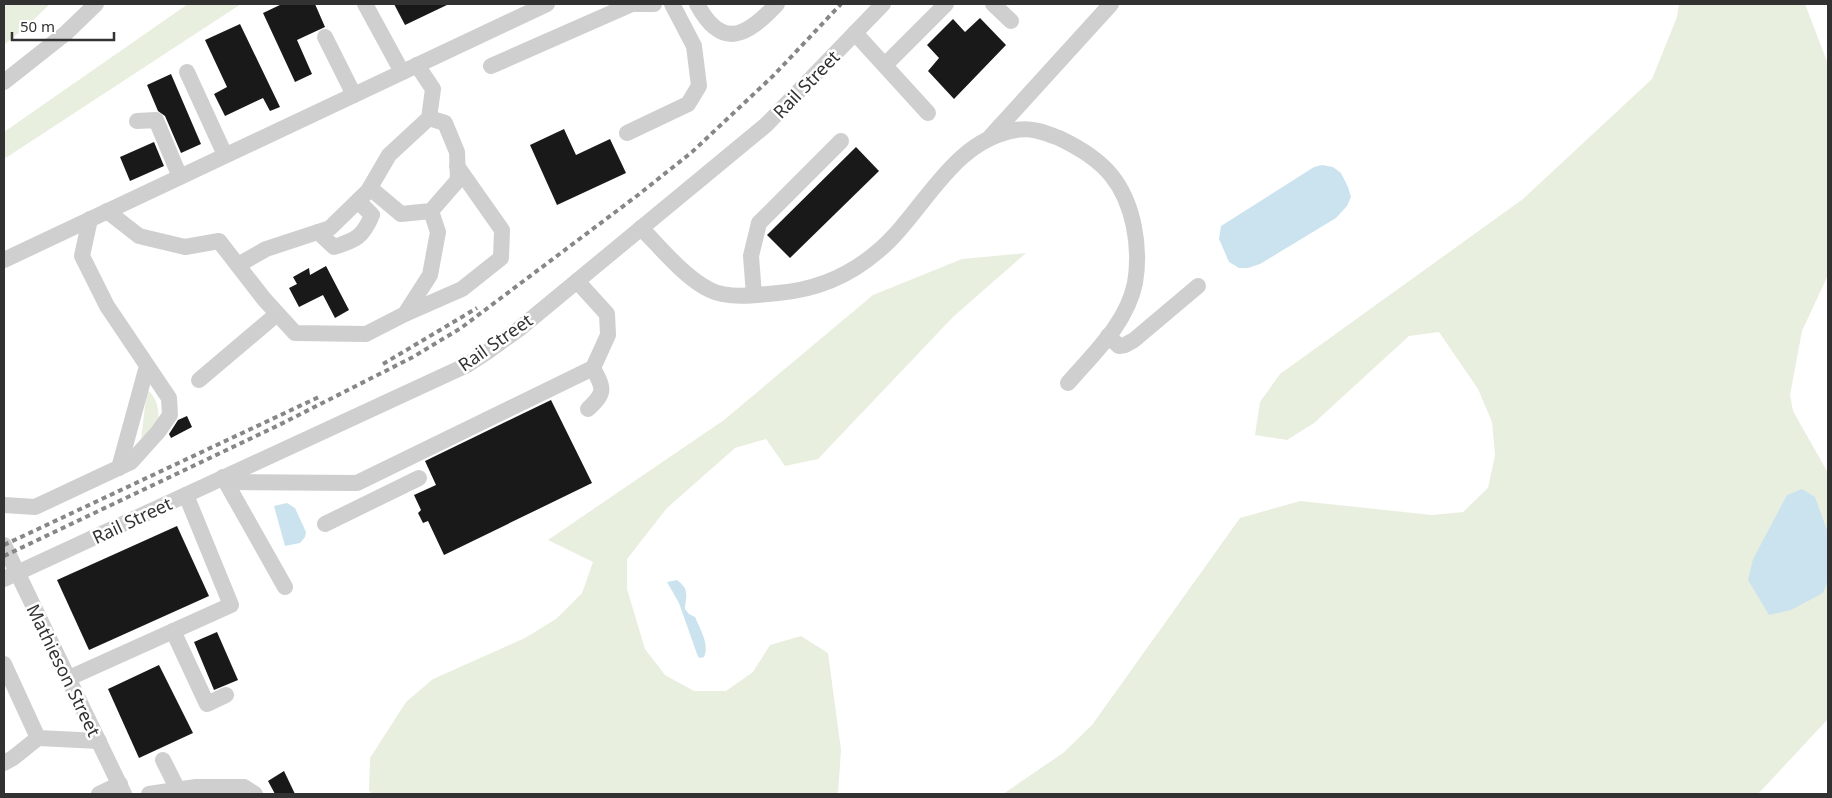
<svg xmlns="http://www.w3.org/2000/svg" width="1832" height="798" viewBox="0 0 1832 798" font-family="'Noto Sans',sans-serif">
<style>
.green{fill:#e8efdf}
.water{fill:#cbe3ef}
.building{fill:#191919}
.lines{fill:none;stroke-linecap:round;stroke-linejoin:round}
.minor{stroke:#cfcfcf;stroke-width:16}
.rail{stroke:#878787;stroke-width:4;stroke-dasharray:5 4;stroke-linecap:butt}
.labels{text-anchor:middle;dominant-baseline:central;stroke-width:5;stroke-linejoin:round;paint-order:stroke}
.street-label{font-size:18px;fill:#323232;stroke:#fff}
</style>
<rect width="100%" height="100%" fill="#fff"/>
<g class="green">
<polygon points="4,4 50,4 26,27 4,45"/>
<polygon points="188,4 241,4 4,159 4,132"/>
<polygon points="1679,4 1805,4 1828,64 1828,275 1802,331 1790,395 1793,411 1828,473 1828,719 1758,794 1003,794 1063,753 1092,725 1240,518 1300,501 1432,515 1463,512 1488,488 1495,455 1492,422 1478,389 1439,332 1409,336 1314,423 1287,440 1255,435 1260,402 1280,374 1523,199 1652,79 1677,17"/>
<polygon points="1026,253 953,317 818,459 785,466 766,439 735,448 667,508 627,559 627,589 645,649 665,675 694,691 726,691 753,672 770,645 801,636 828,653 841,750 838,794 372,794 369,790 370,758 406,702 433,679 525,638 556,619 582,593 593,562 548,540 724,420 873,295 962,259"/>
<path d="M147 390C158 398 158 408 159 421L141 439Z"/>
</g>
<g class="water">
<polygon points="1322,165 1333,167 1341,173 1348,187 1351,197 1347,206 1336,218 1260,264 1248,268 1239,268 1229,262 1219,239 1221,226 1314,167"/>
<polygon points="1802,489 1815,497 1828,533 1828,581 1823,593 1791,610 1769,615 1748,580 1753,559 1787,495"/>
<polygon points="287,503 295,508 306,532 305,537 300,543 285,546 274,506"/>
<path d="M677 580C690 590 686 595 685 609L689 614 695 617C700 629 710 645 704 657L699 658 697 654 679 603 667 582Z"/>
</g>
<g class="building">
<polygon points="282,4 315,4 325,27 297,40 312,74 295,82 263,13"/>
<polygon points="394,4 449,4 405,25"/>
<polygon points="980,18 1006,45 954,99 928,71 939,58 927,45 953,19 965,32"/>
<polygon points="240,24 280,107 270,111 263,98 225,116 214,94 227,87 205,40"/>
<polygon points="171,74 201,144 181,153 165,116 158,111 147,85"/>
<polygon points="564,129 576,155 610,139 626,173 557,205 530,145"/>
<polygon points="154,142 164,166 130,181 120,157"/>
<polygon points="856,147 879,171 790,258 767,235"/>
<polygon points="326,266 349,310 335,318 323,295 299,307 289,288 297,284 293,277 309,268 310,275"/>
<polygon points="551,400 592,483 444,555 428,521 423,523 418,513 421,510 414,495 436,485 425,461"/>
<polygon points="187,416 192,427 171,438 169,434 178,420"/>
<polygon points="177,526 209,596 89,650 57,580"/>
<polygon points="217,632 238,680 214,690 194,642"/>
<polygon points="159,665 193,733 139,758 108,689"/>
<polygon points="284,771 295,794 275,794 268,781"/>
</g>
<g class="lines">
<g class="minor">
<polyline points="365,4 402,72"/>
<path d="M697 4C722 51 747 36 777 4"/>
<polyline points="993,4 1011,21"/>
<polyline points="855,33 928,113"/>
<polyline points="325,37 354,95"/>
<polyline points="885,65 946,4"/>
<polyline points="491,66 632,4 654,4"/>
<polyline points="187,72 225,155"/>
<polyline points="4,82 66,33 96,4"/>
<polyline points="137,121 156,120 180,177"/>
<polyline points="627,133 688,104 699,86 694,46 672,4"/>
<polyline points="991,136 1111,4"/>
<polyline points="370,188 401,214 431,211 458,180 457,152 445,123 429,118"/>
<polyline points="107,211 139,236 185,247 219,241 264,299 295,333 366,334 405,314 430,275 438,232 431,211"/>
<path d="M641 228C661 248 685 278 710 290 727 299 759 295 778 293 814 290 849 276 877 252 924 213 950 141 1016 130 1031 127 1046 133 1059 138 1078 147 1098 159 1111 175 1134 203 1141 248 1135 283 1127 323 1094 353 1068 383"/>
<path d="M318 232 334 247C356 240 363 237 372 215L358 201"/>
<polyline points="4,260 547,4"/>
<polyline points="238,265 266,249 330,228 368,191 389,155 429,118 433,89 417,65"/>
<polyline points="754,295 751,256 759,223 841,141"/>
<polyline points="405,314 462,289 501,258 502,230 457,166"/>
<polyline points="1108,336 1119,346 1125,345 1134,340 1198,286"/>
<polyline points="199,380 277,314"/>
<path d="M588 409C606 392 604 389 593 368"/>
<polyline points="119,468 147,366"/>
<polyline points="223,477 285,587"/>
<polyline points="226,482 357,483 593,368 608,335 607,314 577,281"/>
<polyline points="4,505 35,507 131,462 158,432 170,415 169,398 107,306 82,256 90,219"/>
<polyline points="325,524 419,478"/>
<polyline points="4,545 124,794"/>
<polyline points="4,579 467,365 487,352 519,329 766,125 883,4"/>
<polyline points="173,631 207,704 226,695"/>
<polyline points="4,664 38,738 99,741"/>
<polyline points="69,678 231,605 186,495"/>
<polyline points="163,760 178,790"/>
<polyline points="4,763 13,758 38,738"/>
<polyline points="99,794 120,784"/>
<polyline points="149,794 196,787 244,787 255,794"/>
</g>
<g class="rail">
<polyline points="383,364 477,308"/>
<polyline points="4,545 321,396"/>
<polyline points="4,556 277,426 413,357 461,328 638,195 692,152 774,75 841,4"/>
</g>
</g>
<g class="labels">
<g class="street-label">
<text transform="translate(806 84) rotate(-46)">Rail Street</text>
<text transform="translate(495 342) rotate(-35)">Rail Street</text>
<text transform="translate(132 520) rotate(-25)">Rail Street</text>
<text transform="translate(64 670) rotate(64)">Mathieson Street</text>
</g>
</g>
<rect width="1832" height="798" fill="none" stroke="#323232" stroke-width="10"/>
<path d="M12 32v8h102v-8" fill="none" stroke="#323232" stroke-width="2.5"/>
<text x="20" y="32" font-size="15" fill="#323232" stroke="#ffffff" stroke-width="4" paint-order="stroke">50 m</text>
</svg>
